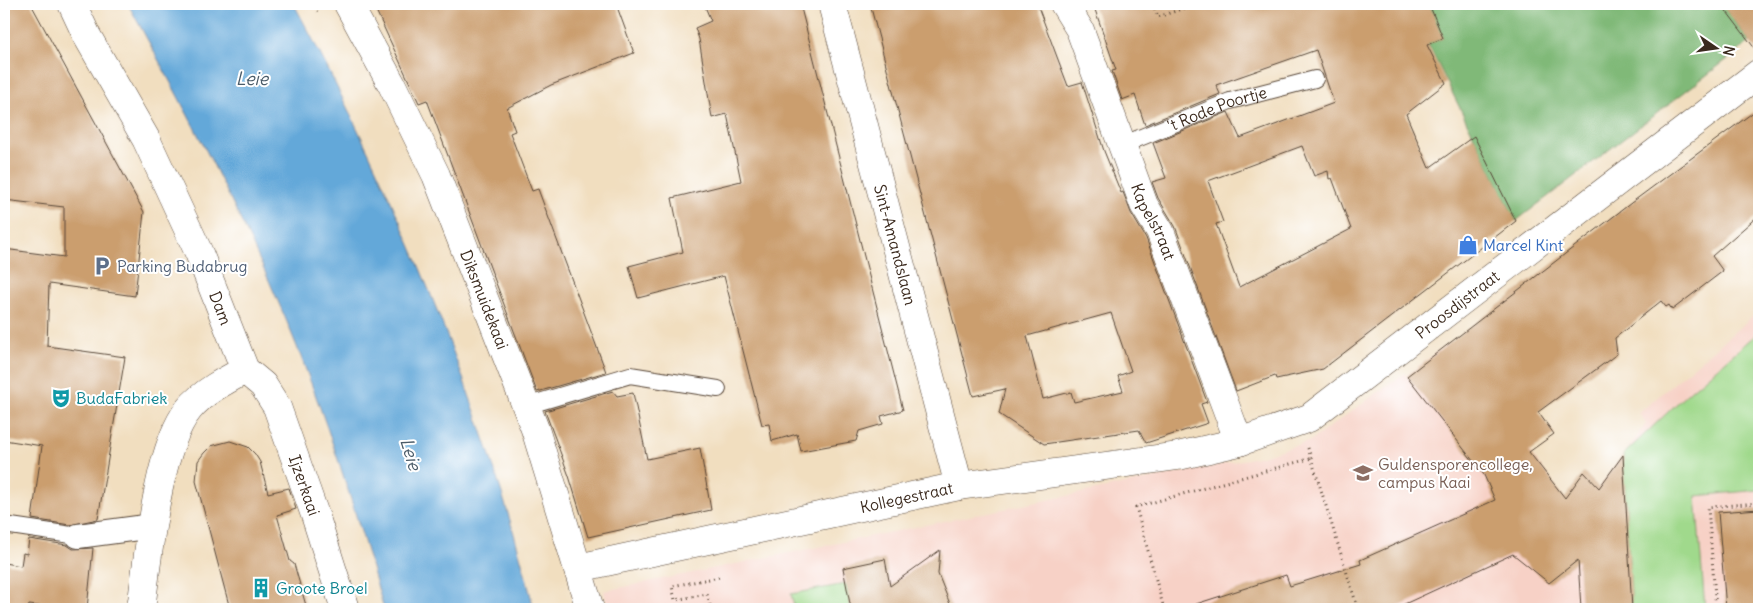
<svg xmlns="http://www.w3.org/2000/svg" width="1763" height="613" viewBox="0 0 1763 613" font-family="Delius,sans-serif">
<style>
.built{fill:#f7d1c6}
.green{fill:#a0d98c;stroke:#6e8255}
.forest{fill:#80b978;stroke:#5e724b}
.water{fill:#64a8d9;stroke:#50697c}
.building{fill:#cb9e6e;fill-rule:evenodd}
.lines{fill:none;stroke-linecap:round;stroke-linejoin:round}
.service-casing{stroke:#564536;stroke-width:18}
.pedestrian-casing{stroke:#564536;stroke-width:26}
.minor-casing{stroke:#564536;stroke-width:29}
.path{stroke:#564536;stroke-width:3;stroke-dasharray:1 4;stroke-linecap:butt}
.service{stroke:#fff;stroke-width:16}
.pedestrian{stroke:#fff;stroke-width:24}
.minor{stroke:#fff;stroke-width:28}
.labels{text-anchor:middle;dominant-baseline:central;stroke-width:4;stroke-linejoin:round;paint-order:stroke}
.street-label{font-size:16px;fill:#3b2a1e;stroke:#fff}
.shop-label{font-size:16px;fill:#366cbe;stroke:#fff;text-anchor:start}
.service-label{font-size:16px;fill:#4e5e75;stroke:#fff;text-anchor:start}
.culture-label{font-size:16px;fill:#0d838f;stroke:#fff;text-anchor:start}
.education-label{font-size:16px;fill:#785e54;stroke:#fff;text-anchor:start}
.water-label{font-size:18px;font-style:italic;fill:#4b5c69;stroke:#fff}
</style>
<rect width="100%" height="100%" fill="#fff"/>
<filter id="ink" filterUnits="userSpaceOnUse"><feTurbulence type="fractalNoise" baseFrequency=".02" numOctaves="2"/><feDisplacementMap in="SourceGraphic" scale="10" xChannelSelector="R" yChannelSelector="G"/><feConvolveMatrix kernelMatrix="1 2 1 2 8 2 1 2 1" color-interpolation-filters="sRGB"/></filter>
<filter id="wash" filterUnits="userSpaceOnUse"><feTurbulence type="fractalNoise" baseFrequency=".0096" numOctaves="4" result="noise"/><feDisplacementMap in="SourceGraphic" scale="20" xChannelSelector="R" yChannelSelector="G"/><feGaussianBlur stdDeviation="1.12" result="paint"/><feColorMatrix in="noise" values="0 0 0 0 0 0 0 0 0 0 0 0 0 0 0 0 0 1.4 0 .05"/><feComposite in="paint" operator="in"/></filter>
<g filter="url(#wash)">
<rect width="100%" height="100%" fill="#f1debf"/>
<polygon class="built" points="1759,311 1759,609 608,609 604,591 1262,456 1310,441 1404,374 1407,375 1447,344 1578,515 1646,424 1639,413"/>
<g class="green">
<polygon points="1759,332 1759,490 1696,496 1705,609 1632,609 1623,455 1689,392"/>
<polygon points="846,584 851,609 795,609 791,594"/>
</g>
<polygon class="forest" points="1429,4 1721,4 1750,42 1516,221 1428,44 1443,38"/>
<path class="water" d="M128 4H294C394 190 484 404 534 609H384C356 512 326 416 287 322 241 213 185 108 128 4Z"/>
<g id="blocks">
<g class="building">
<polygon points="4,4 31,4 144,212 135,296 49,284 47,346 125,357 98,519 70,525 32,519 42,446 4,440 4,249 64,257 64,207 4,200"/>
<polygon points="373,4 616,4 634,53 551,85 507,108 515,131 510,133 532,191 538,189 606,372 537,392 427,100 419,103"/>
<polygon points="704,4 800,4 903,410 881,416 883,424 859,431 856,441 801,451 797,434 772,441 769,424 762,425 724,276 638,298 629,266 683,252 672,198 741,181 727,114 712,118 699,39 695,28 711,21"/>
<path d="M870 4H1037L1068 86 1082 82 1104 151 1121 193 1123 192 1131 213 1146 238 1207 402 1201 404 1208 423 1146 443 1139 430 1044 444 999 414 1005 389 973 396ZM1111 313 1131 371 1118 376 1123 391 1074 402 1071 392 1043 399 1027 336Z"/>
<path d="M1093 4H1429L1443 38 1427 45 1446 83 1406 114 1429 168 1474 136 1516 221 1323 369 1276 379 1275 376 1236 391 1175 226 1158 198 1152 182 1166 178 1153 143 1228 112 1240 138 1334 103 1316 50 1216 85 1220 94 1145 125 1135 95 1122 100 1112 71 1116 70ZM1302 146 1314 176 1328 171 1329 179 1332 178 1351 229 1239 287 1216 224 1223 222 1208 181Z"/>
<polygon points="1721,4 1759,4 1759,54"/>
<polygon points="1759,108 1759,215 1712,256 1723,271 1672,310 1669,305 1666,307 1661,301 1615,338 1617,354 1538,412 1554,434 1529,452 1565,498 1584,472 1599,488 1623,455 1632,609 1581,609 1578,560 1549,583 1513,554 1398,607 1386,609 1197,609 1196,604 1286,575 1290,586 1361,564 1360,560 1495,500 1484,475 1407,376 1631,203"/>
<polygon points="613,391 617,396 633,393 647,459 700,448 711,510 588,537 569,476 545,411"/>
<polygon points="230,441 248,447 255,454 260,462 268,493 289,488 296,509 277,515 290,561 294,564 307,609 230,609 196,481 198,461 204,453 211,446"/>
<polygon points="1759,509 1759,609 1726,609 1718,512"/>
<polygon points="29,539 67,545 73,549 93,548 87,609 62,609 29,605 28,609 4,609 4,563 21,566 23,553 27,554"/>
<polygon points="940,550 938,574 952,609 851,609 843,568 885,559 890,586"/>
</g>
</g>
</g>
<g filter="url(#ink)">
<use href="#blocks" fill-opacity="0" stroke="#564536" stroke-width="1"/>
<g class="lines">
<defs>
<g id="service">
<path id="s1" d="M1122 145 1230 101 1315 79"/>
<polyline points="526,406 630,375 718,389"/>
<polyline points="4,525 78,536"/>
</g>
<polyline id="pedestrian" points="78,536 153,526"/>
<g id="minor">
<path id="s2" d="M72 4 87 36 146 139 199 253 245 370 263 385 277 407 315 515 345 609"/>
<path id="s3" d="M348 4 392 85 436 175 535 429 590 609"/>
<path id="s4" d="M832 4 959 486"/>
<path id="s5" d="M1064 4 1080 30 1144 205 1160 231 1239 442"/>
<path id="s6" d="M578 568 959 486 1178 456 1239 442 1309 418 1759 73"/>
<path d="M141 609C148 558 157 448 189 409 203 392 226 380 245 370"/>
</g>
</defs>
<use href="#service" class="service-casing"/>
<use href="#pedestrian" class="pedestrian-casing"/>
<use href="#minor" class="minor-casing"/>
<g class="path">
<polyline points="310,4 318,11"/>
<polyline points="1153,4 1158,17 1196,4"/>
<polyline points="1308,448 1358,609"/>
<polyline points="710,605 707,594 675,600 672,586 720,577"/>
<polyline points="1164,609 1136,507 1312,458"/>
<polyline points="1716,609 1708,507 1759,503"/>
</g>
<use href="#service" class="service"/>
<use href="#pedestrian" class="pedestrian"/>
<use href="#minor" class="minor"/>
</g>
</g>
<defs>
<symbol id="shop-bare" viewBox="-9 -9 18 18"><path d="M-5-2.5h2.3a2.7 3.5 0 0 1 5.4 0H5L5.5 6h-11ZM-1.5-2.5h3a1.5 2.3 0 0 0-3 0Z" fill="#3f7fe0" stroke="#fff" stroke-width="2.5" paint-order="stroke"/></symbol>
<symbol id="parking-bare" viewBox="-9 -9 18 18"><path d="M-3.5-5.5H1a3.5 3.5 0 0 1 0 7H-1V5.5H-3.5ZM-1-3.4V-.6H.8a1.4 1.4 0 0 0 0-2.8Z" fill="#5c6f8a" stroke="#fff" stroke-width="2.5" paint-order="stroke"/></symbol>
<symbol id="theatre-bare" viewBox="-9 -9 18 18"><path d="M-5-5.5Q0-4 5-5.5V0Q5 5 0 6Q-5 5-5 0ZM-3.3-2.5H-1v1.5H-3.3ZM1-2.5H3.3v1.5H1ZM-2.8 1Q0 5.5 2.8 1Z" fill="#0f9aa8" stroke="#fff" stroke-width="2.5" paint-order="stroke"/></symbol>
<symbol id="school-bare" viewBox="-9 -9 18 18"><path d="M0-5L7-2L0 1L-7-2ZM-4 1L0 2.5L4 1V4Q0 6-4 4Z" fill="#8d6e63" stroke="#fff" stroke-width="2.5" paint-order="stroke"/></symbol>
<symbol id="building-bare" viewBox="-9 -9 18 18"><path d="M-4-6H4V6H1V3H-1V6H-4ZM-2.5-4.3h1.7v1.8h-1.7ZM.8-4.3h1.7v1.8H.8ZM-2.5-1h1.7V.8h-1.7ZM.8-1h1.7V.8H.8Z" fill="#0f9aa8" stroke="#fff" stroke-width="2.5" paint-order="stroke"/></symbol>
</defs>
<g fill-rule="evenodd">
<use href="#shop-bare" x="1454" y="231" width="28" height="28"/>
<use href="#parking-bare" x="88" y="252" width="28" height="28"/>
<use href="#theatre-bare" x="47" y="384" width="28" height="28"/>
<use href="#school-bare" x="1349" y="459" width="28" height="28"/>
<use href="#building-bare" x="247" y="574" width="28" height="28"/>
</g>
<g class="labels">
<g class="street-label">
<text stroke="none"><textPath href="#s1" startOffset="102">'t Rode Poortje</textPath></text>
<text stroke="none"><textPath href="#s5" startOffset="236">Kapelstraat</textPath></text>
<text stroke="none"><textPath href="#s4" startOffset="249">Sint-Amandslaan</textPath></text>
<text stroke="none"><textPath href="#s3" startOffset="326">Diksmuidekaai</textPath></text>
<text stroke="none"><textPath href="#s6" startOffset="934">Proosdijstraat</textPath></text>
<text stroke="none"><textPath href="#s2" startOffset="339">Dam</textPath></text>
<text stroke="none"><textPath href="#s2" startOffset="538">Ijzerkaai</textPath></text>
<text stroke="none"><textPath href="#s6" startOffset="336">Kollegestraat</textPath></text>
</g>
<g class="shop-label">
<text x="1483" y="245">Marcel Kint</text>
</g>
<g class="service-label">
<text x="117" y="266">Parking Budabrug</text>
</g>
<g class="culture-label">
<text x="76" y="398">BudaFabriek</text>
<text x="276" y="588">Groote Broel</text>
</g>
<g class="education-label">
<text x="1378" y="464">Guldensporencollege,<tspan x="1378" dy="18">campus Kaai</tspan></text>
</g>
<g class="water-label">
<text x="252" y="78">Leie</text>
<text transform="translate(411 454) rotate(73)">Leie</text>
</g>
</g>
<rect width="1763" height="613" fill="none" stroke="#fff" stroke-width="20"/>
<g transform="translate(1716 48) rotate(103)" stroke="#ffffff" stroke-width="4" paint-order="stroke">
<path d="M0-4L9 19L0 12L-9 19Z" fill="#3b2a1e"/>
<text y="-8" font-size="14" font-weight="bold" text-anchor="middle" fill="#3b2a1e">N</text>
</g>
</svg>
